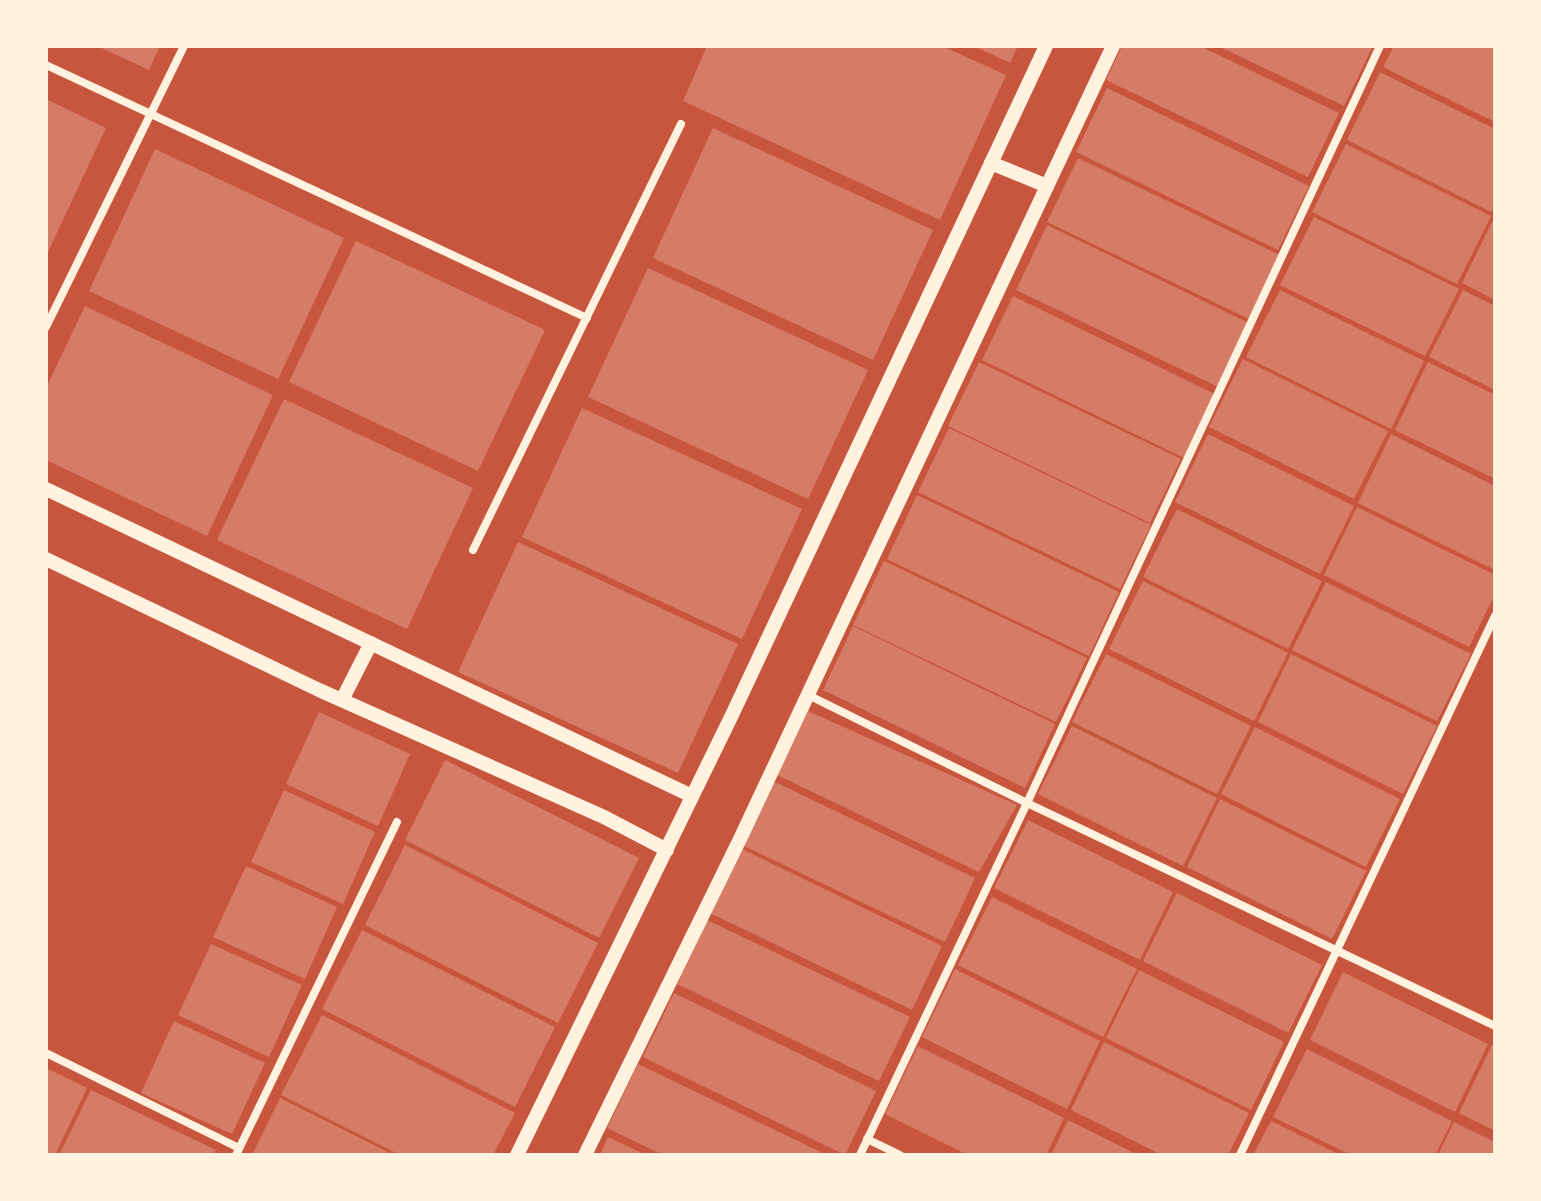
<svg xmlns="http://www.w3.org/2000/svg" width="1541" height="1201" viewBox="0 0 1541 1201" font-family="'Roboto Serif',serif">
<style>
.building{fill:#d67c66}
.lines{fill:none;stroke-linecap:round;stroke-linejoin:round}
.minor{stroke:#fff3e0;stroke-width:8}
.tertiary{stroke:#fff3e0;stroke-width:14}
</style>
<rect width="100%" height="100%" fill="#c8553d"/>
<g class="building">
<polygon points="97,46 160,46 149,70"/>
<polygon points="707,46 942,46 1006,75 940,220 683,101"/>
<polygon points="974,46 1018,46 1010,63"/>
<polygon points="1122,46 1200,46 1339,113 1308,177 1106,80"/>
<polygon points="1218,46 1373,46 1344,106"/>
<polygon points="1394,46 1495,46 1495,122 1383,67"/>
<polygon points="1380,72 1495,129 1495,205 1491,212 1347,140"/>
<polygon points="1107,88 1309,186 1278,250 1076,152"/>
<polygon points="46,99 106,128 46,256"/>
<polygon points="713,128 933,230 873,360 653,258"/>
<polygon points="1346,144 1491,216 1457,284 1312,212"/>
<polygon points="155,149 344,238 278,379 89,291"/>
<polygon points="1078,158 1280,255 1249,319 1047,222"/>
<polygon points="1495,216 1495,300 1462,283"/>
<polygon points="1314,217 1459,289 1425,356 1280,285"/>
<polygon points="1047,225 1249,323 1218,387 1016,290"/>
<polygon points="356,241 545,330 478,471 289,382"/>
<polygon points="648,268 868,370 808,499 588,397"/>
<polygon points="1280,290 1424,361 1391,429 1246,357"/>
<polygon points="1463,290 1495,306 1495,390 1429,357"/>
<polygon points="1013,296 1215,394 1184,458 982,360"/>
<polygon points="85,306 273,395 207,536 46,460 46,388"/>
<polygon points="1243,359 1388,431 1354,499 1209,427"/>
<polygon points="979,362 1181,459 1150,523 948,426"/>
<polygon points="1428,362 1495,395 1495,479 1395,430"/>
<polygon points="284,399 473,488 407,629 217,540"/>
<polygon points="582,408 802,509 742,639 522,537"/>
<polygon points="949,428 1151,525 1120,589 918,492"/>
<polygon points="1208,434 1354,506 1320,574 1175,502"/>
<polygon points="1391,434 1495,486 1495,570 1358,503"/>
<polygon points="917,495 1119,592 1089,656 887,559"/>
<polygon points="1357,507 1495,575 1495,594 1469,647 1324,575"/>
<polygon points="1177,509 1322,581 1288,649 1143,577"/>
<polygon points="518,542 738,644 678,773 458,672"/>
<polygon points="884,561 1087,658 1056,722 853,625"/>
<polygon points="1143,581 1288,653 1254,721 1109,649"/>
<polygon points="1326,582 1471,654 1437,721 1292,650"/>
<polygon points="853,626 1055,724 1025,788 823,690"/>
<polygon points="1106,654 1251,726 1217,794 1072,722"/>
<polygon points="1291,654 1437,726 1403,794 1258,722"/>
<polygon points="808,711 1017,805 979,872 777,775"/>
<polygon points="319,712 410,754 378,826 286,784"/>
<polygon points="1072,726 1217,798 1183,866 1038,794"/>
<polygon points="1255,727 1400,799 1366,867 1221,794"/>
<polygon points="445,760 639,858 599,938 405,840"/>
<polygon points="773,781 975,878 945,942 742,845"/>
<polygon points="284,790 375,832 343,904 251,862"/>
<polygon points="1220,799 1366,871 1332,939 1187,867"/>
<polygon points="1028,820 1173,892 1140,960 994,888"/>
<polygon points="405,845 598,943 558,1023 365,925"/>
<polygon points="740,848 942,946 912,1010 710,913"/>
<polygon points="246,866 337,907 305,979 213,937"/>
<polygon points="1177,893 1322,965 1288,1033 1143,961"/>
<polygon points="992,897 1137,969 1103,1037 958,965"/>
<polygon points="707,920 910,1017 879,1081 677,984"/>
<polygon points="362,930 555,1027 515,1107 322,1009"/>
<polygon points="211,944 302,985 269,1057 178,1015"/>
<polygon points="955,969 1100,1041 1067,1109 922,1037"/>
<polygon points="1139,970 1284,1042 1251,1110 1106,1038"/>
<polygon points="1343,972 1488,1044 1455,1112 1310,1040"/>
<polygon points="674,993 876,1091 845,1155 643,1057"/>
<polygon points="322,1015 515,1113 493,1155 400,1155 281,1095"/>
<polygon points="174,1021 265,1063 232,1134 141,1093"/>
<polygon points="1104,1042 1249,1113 1228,1155 1162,1155 1071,1110"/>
<polygon points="1492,1045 1495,1047 1495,1131 1459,1113"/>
<polygon points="918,1046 1064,1118 1046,1155 968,1155 885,1114"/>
<polygon points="1307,1049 1452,1121 1435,1155 1351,1155 1273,1117"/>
<polygon points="638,1064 827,1155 663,1155 607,1128"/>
<polygon points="46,1068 87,1088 55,1155 46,1153"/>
<polygon points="91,1090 216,1150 213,1155 59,1155"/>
<polygon points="280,1098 394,1155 252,1155"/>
<polygon points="1068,1120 1138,1155 1051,1155"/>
<polygon points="1271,1121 1340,1155 1253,1155"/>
<polygon points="1454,1122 1495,1142 1495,1155 1438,1155"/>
<polygon points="608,1137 646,1155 600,1155"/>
</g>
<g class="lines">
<g class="minor">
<polyline points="46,65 587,318"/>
<polyline points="46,327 184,46"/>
<polyline points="473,550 681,124"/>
<polyline points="808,695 1027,803 1495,1026"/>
<polyline points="46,1053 239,1148"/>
<polyline points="867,1139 900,1155"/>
<polyline points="236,1155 397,822"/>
<polyline points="860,1155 1027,803 1380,46"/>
<polyline points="1240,1155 1495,616"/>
</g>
<g class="tertiary">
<polyline points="991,163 1047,186"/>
<polyline points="46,489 692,796"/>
<polyline points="46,559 319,690 604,817 667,850"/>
<polyline points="342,700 371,643"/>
<polyline points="517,1155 732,715 1046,46"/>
<polyline points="585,1155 740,839 1113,46"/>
</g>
</g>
<rect width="1541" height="1201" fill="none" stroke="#fff3e0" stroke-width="96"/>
</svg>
